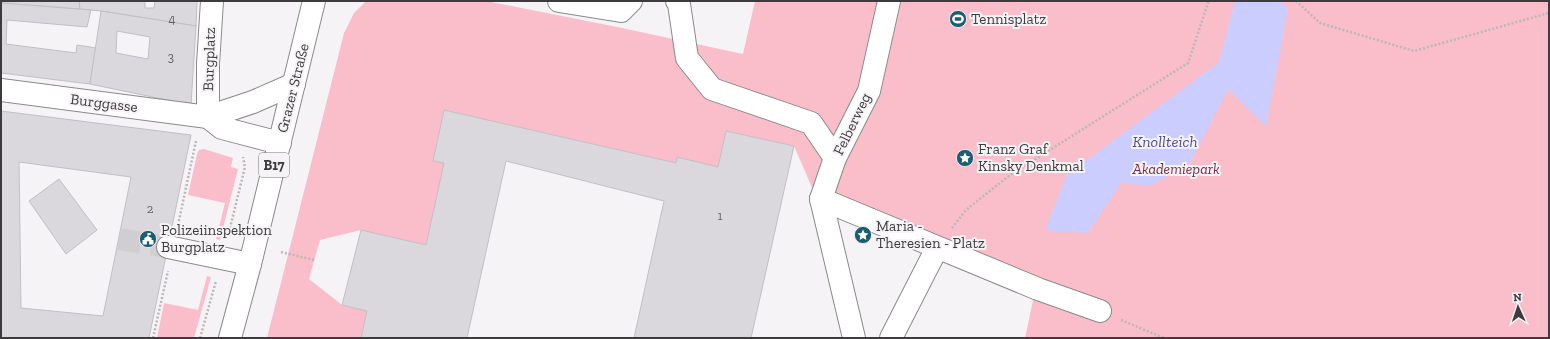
<svg xmlns="http://www.w3.org/2000/svg" width="1550" height="339" viewBox="0 0 1550 339" font-family="'Zilla Slab',serif">
<style>
.green{fill:#f9beca}
.water{fill:#cacdfe}
.building{fill:#dad8dc;stroke:#c1bfc3;fill-rule:evenodd}
.lines{fill:none;stroke-linecap:round;stroke-linejoin:round}
.minor-tunnel{stroke:#d1ced2;stroke-width:22;stroke-dasharray:22 11;stroke-linecap:butt}
.minor-casing{stroke:#8c898c;stroke-width:24}
.major-casing{stroke:#8c898c;stroke-width:24}
.path{stroke:#bab7bb;stroke-width:2.5;stroke-dasharray:2 2;stroke-linecap:butt}
.minor{stroke:#fff;stroke-width:22}
.major{stroke:#fff;stroke-width:22}
.labels{text-anchor:middle;dominant-baseline:central;stroke-width:4;stroke-linejoin:round;paint-order:stroke}
.number-label{font-size:13px;fill:#646265}
.shield{fill:#f6f3f7;stroke:#747275;stroke-width:1}
.shield-label{font-size:14px;font-weight:bold;fill:#3d3b3d}
.poi-label{font-size:15px;fill:#3d3b3d;stroke:#f6f3f7;text-anchor:start}
.street-label{font-size:15px;fill:#3d3b3d;stroke:#f6f3f7}
.park-label{font-size:15px;font-style:italic;fill:#7b2942;stroke:#f6f3f7}
.water-label{font-size:16px;font-style:italic;fill:#4f4c95;stroke:#f6f3f7}
</style>
<rect width="100%" height="100%" fill="#f6f3f7"/>
<g class="green">
<polygon points="366,1 486,1 622,28 743,54 755,1 1549,1 1549,338 1025,338 1035,291 814,192 794,146 726,131 718,167 677,157 676,163 444,110 433,161 444,163 426,245 361,230 320,240 309,279 342,305 367,311 361,338 267,338 344,33 354,13"/>
<polygon points="204,149 233,158 231,167 238,169 220,240 216,239 225,203 188,195 197,154 199,150"/>
<polygon points="207,276 211,277 194,338 157,338 164,303 198,310"/>
</g>
<polygon class="water" points="1235,1 1281,1 1288,9 1266,126 1228,89 1190,163 1150,186 1122,182 1088,233 1045,230 1067,175 1219,62"/>
<g class="building">
<polygon points="1,1 79,1 80,9 1,3"/>
<polygon points="79,1 145,1 145,8 154,8 155,1 197,1 196,26 101,11 80,9"/>
<polygon points="1,3 91,10 87,27 7,20 6,44 76,53 77,45 96,48 90,84 1,73"/>
<path d="M101 11 196 26 191 105 90 84ZM117 31 150 37 148 59 116 53Z"/>
<polygon points="444,110 676,163 677,157 718,167 726,131 794,146 751,338 634,338 664,201 506,161 467,338 361,338 367,311 342,305 361,230 426,245 444,163 433,161"/>
<path d="M1 111 191 135 149 338H1ZM19 162 131 177 103 316 21 308Z"/>
<polygon points="59,179 97,230 66,254 29,201"/>
</g>
<g class="lines">
<polyline class="minor-tunnel" points="119,239 168,247"/>
<defs>
<g id="minor">
<polyline points="559,1 621,11 631,1"/>
<polyline points="677,1 679,4 687,58 712,89 811,123 835,158"/>
<polyline points="1,90 208,117 253,102 294,84"/>
<polyline points="208,117 208,64 212,1"/>
<polyline points="208,117 222,128 280,143"/>
<polyline points="821,199 1038,289 1100,311"/>
<polyline points="821,199 835,158 869,91 889,1"/>
<polyline points="821,199 854,338"/>
<polyline points="168,247 250,264"/>
<polyline points="891,338 937,248"/>
</g>
<polyline id="major" points="230,338 250,264 314,1"/>
</defs>
<use href="#minor" class="minor-casing"/>
<use href="#major" class="major-casing"/>
<g class="path">
<polyline points="1296,1 1320,23 1414,51 1549,13"/>
<polyline points="178,225 196,141"/>
<polyline points="952,228 966,210 1010,175 1188,63 1208,3 1210,1"/>
<polyline points="228,236 245,167 243,157"/>
<polyline points="281,252 314,260"/>
<polyline points="1121,320 1164,338"/>
<polyline points="153,338 168,271"/>
<polyline points="200,338 216,281"/>
</g>
<use href="#minor" class="minor"/>
<use href="#major" class="major"/>
</g>
<defs>
<symbol id="stadium-disc" viewBox="-11 -11 22 22"><circle r="9.5" fill="#1b5e71" stroke="#f6f3f7"/><path d="M0-5a6.5 5 0 1 0 0 10a6.5 5 0 1 0 0-10ZM-3.5-1.8h7v3.6h-7Z" fill="#fff"/></symbol>
<symbol id="sight-disc" viewBox="-11 -11 22 22"><circle r="9.5" fill="#1b5e71" stroke="#f6f3f7"/><path d="M0-6L1.8-2.2L6-1.7L2.9 1.2L3.7 5.4L0 3.3L-3.7 5.4L-2.9 1.2L-6-1.7L-1.8-2.2Z" fill="#fff"/></symbol>
<symbol id="civic-disc" viewBox="-11 -11 22 22"><circle r="9.5" fill="#1b5e71" stroke="#f6f3f7"/><path d="M-.6-6.5H3V-4.5H.6V-3L4-1V1h2V6H-6V1h2V-1L-.6-3ZM-1.2 2.5V6h2.4V2.5Z" fill="#fff"/></symbol>
</defs>
<g fill-rule="evenodd">
<use href="#stadium-disc" x="948" y="9" width="20" height="20"/>
<use href="#sight-disc" x="955" y="148" width="20" height="20"/>
<use href="#sight-disc" x="853" y="225" width="20" height="20"/>
<use href="#civic-disc" x="138" y="229" width="20" height="20"/>
</g>
<g class="labels">
<g class="number-label">
<text x="172" y="18">4</text>
<text x="171" y="56">3</text>
<text x="150" y="208">2</text>
<text x="720" y="215">1</text>
</g>
<rect class="shield" x="259" y="153" width="30" height="24" rx="3"/>
<g class="shield-label">
<text x="274" y="165">B17</text>
</g>
<g class="poi-label">
<text x="971" y="19">Tennisplatz</text>
<text x="978" y="149">Franz Graf<tspan x="978" dy="17">Kinsky Denkmal</tspan></text>
<text x="876" y="226">Maria -<tspan x="876" dy="17">Theresien - Platz</tspan></text>
<text x="161" y="230">Polizeiinspektion<tspan x="161" dy="17">Burgplatz</tspan></text>
</g>
<g class="street-label">
<text transform="translate(209 59) rotate(-88)">Burgplatz</text>
<text transform="translate(293 88) rotate(-76)">Grazer Straße</text>
<text transform="translate(104 103) rotate(7)">Burggasse</text>
<text transform="translate(852 124) rotate(-64)">Felberweg</text>
</g>
<g class="park-label">
<text x="1176" y="169">Akademiepark</text>
</g>
<g class="water-label">
<text x="1165" y="141">Knollteich</text>
</g>
</g>
<rect width="1550" height="339" fill="none" stroke="#3d3b3d" stroke-width="4"/>
<g transform="translate(1518 307) rotate(357)" stroke="#f6f3f7" stroke-width="3" paint-order="stroke">
<path d="M0-3L7 15L0 10L-7 15Z" fill="#3d3b3d"/>
<text y="-6" font-size="11" font-weight="bold" text-anchor="middle" fill="#3d3b3d">N</text>
</g>
</svg>
